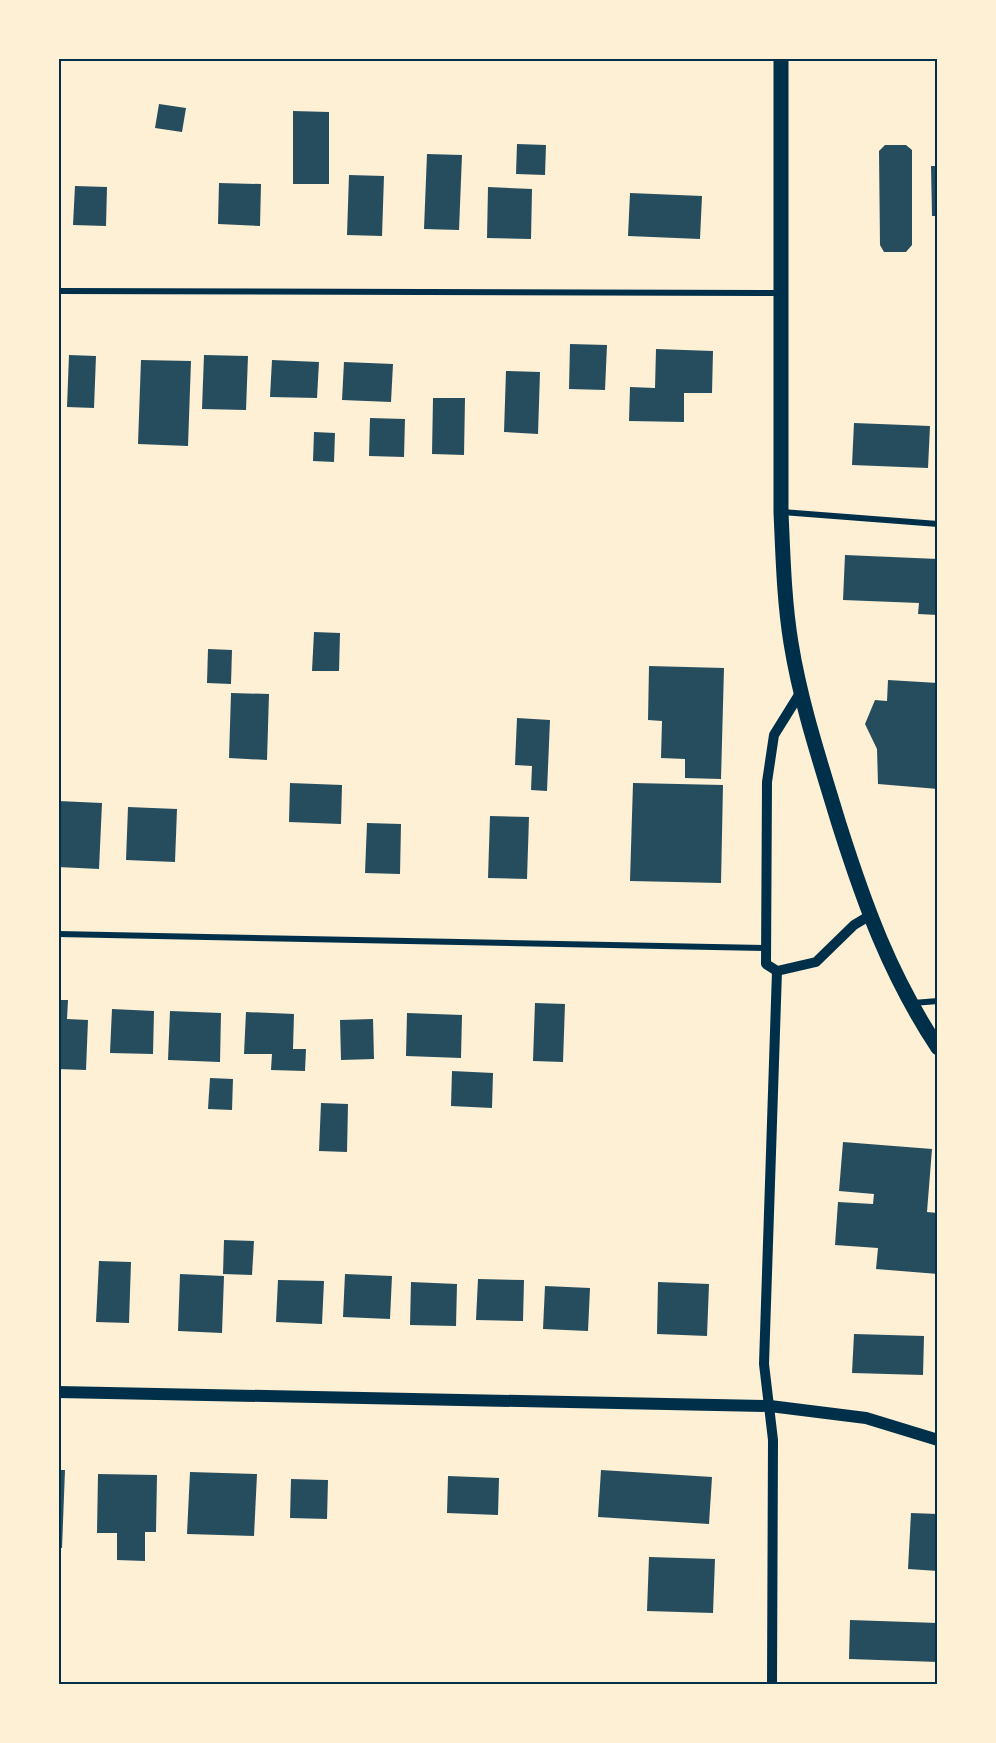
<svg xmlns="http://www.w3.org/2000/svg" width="996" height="1743" viewBox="0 0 996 1743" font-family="Manrope,sans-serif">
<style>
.building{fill:#264d5e}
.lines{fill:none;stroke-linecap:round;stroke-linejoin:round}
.minor{stroke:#003049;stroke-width:6}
.tertiary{stroke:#003049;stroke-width:10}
.secondary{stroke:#003049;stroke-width:12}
.primary{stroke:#003049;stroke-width:15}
.neatline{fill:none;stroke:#003049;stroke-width:2}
</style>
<rect width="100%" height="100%" fill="#fdf0d5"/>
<g class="building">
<polygon points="159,104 186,108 182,132 155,128"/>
<polygon points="293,111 329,112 329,184 293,184"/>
<polygon points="517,144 546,145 545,175 516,174"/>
<polygon points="885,145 906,145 912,150 912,245 906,252 884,252 880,245 879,151"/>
<polygon points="427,154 462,155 459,230 424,229"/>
<polygon points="931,166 938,166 938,216 932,216"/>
<polygon points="349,175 384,176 382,236 347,235"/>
<polygon points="219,183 261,184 260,226 218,224"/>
<polygon points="75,186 107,187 106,226 73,225"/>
<polygon points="488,187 532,189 531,239 487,238"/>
<polygon points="630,193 702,196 700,239 628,236"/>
<polygon points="570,344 607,345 605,390 569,389"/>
<polygon points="656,349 713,351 712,393 684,393 684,422 629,421 630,387 655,388"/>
<polygon points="69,355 96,356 94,408 67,407"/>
<polygon points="204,355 248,356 246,410 202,409"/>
<polygon points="141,360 191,361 188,446 138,444"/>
<polygon points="272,360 319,362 317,398 270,397"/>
<polygon points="344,362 393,364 391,402 342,400"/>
<polygon points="506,371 540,372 538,434 504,432"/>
<polygon points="433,398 465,398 464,455 432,454"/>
<polygon points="370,418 405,419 404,457 369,456"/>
<polygon points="854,423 930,426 928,468 852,465"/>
<polygon points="314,432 335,433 334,462 313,461"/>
<polygon points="845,555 938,559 938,615 918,614 919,603 843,600"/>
<polygon points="314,632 340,633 339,671 312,671"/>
<polygon points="208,649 232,650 231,684 207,683"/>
<polygon points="649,666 724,668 721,779 685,778 685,759 661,758 662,721 648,720"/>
<polygon points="888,680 938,683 938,789 878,784 877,749 865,724 875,700 887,701"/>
<polygon points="231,693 269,694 267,760 229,758"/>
<polygon points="517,718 550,720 547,791 531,790 532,766 515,765"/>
<polygon points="290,783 342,785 341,824 289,822"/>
<polygon points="633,783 723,785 721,883 630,881"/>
<polygon points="58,801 102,803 99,869 58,867"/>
<polygon points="128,807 177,809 175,862 126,860"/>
<polygon points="490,816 529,817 527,879 488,878"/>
<polygon points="367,823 401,824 400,874 365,873"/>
<polygon points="58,1000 68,1000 67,1019 88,1020 86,1070 58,1069"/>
<polygon points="535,1003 565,1004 563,1062 533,1061"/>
<polygon points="112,1009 154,1011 153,1054 110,1053"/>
<polygon points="170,1011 221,1013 220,1062 168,1060"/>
<polygon points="246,1012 294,1014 293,1049 306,1049 305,1071 271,1070 272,1054 244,1054"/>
<polygon points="407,1013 462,1015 461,1058 406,1056"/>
<polygon points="373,1019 374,1059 341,1060 340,1020"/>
<polygon points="452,1071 493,1073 492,1108 451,1106"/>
<polygon points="210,1078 233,1079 232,1110 208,1109"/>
<polygon points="321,1103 348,1104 347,1152 319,1151"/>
<polygon points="843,1142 932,1149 927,1212 938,1213 938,1274 876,1269 878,1248 835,1245 838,1202 873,1204 874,1194 839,1191"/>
<polygon points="224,1240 254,1241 252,1275 223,1274"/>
<polygon points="99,1261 131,1262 129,1323 96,1322"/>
<polygon points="180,1274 224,1276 222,1333 178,1331"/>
<polygon points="345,1274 392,1276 390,1319 343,1317"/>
<polygon points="478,1279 524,1280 523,1321 476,1320"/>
<polygon points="278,1280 324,1281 322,1324 276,1322"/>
<polygon points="411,1282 457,1284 456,1326 410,1325"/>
<polygon points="658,1282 709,1284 707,1336 657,1334"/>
<polygon points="545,1286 590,1288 588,1331 543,1329"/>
<polygon points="854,1334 924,1336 923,1375 852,1373"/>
<polygon points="58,1470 65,1470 62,1548 58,1548"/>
<polygon points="601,1470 712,1477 709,1524 598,1517"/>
<polygon points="190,1472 257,1474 254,1536 187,1534"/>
<polygon points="98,1474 157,1475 156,1532 145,1532 145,1561 117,1560 117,1533 97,1533"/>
<polygon points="448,1476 499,1478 498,1515 447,1513"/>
<polygon points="291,1479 328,1480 327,1519 290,1518"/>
<polygon points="911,1513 938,1514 938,1571 908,1569"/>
<polygon points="649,1557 715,1559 713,1613 647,1611"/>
<polygon points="850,1620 938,1623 938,1662 849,1659"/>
</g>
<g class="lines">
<g class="minor">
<polyline points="58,291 781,293"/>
<polyline points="782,512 938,524"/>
<polyline points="58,934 764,948"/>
<polyline points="913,1003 938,1001"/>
</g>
<g class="tertiary">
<polyline points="802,690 774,735 767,782 766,964 777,971 816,962 854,925 869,916"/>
<polyline points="772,1684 773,1440 764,1364 777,971"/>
</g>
<polyline class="secondary" points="58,1392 770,1406 866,1418 938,1440"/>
<path class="primary" d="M781 58V512C783 556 784 600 791 643 801 705 821 764 839 824 865 906 890 975 938 1048"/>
</g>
<rect width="996" height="1743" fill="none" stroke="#fdf0d5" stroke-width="120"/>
<rect x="60" y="60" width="876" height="1623" class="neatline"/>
</svg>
